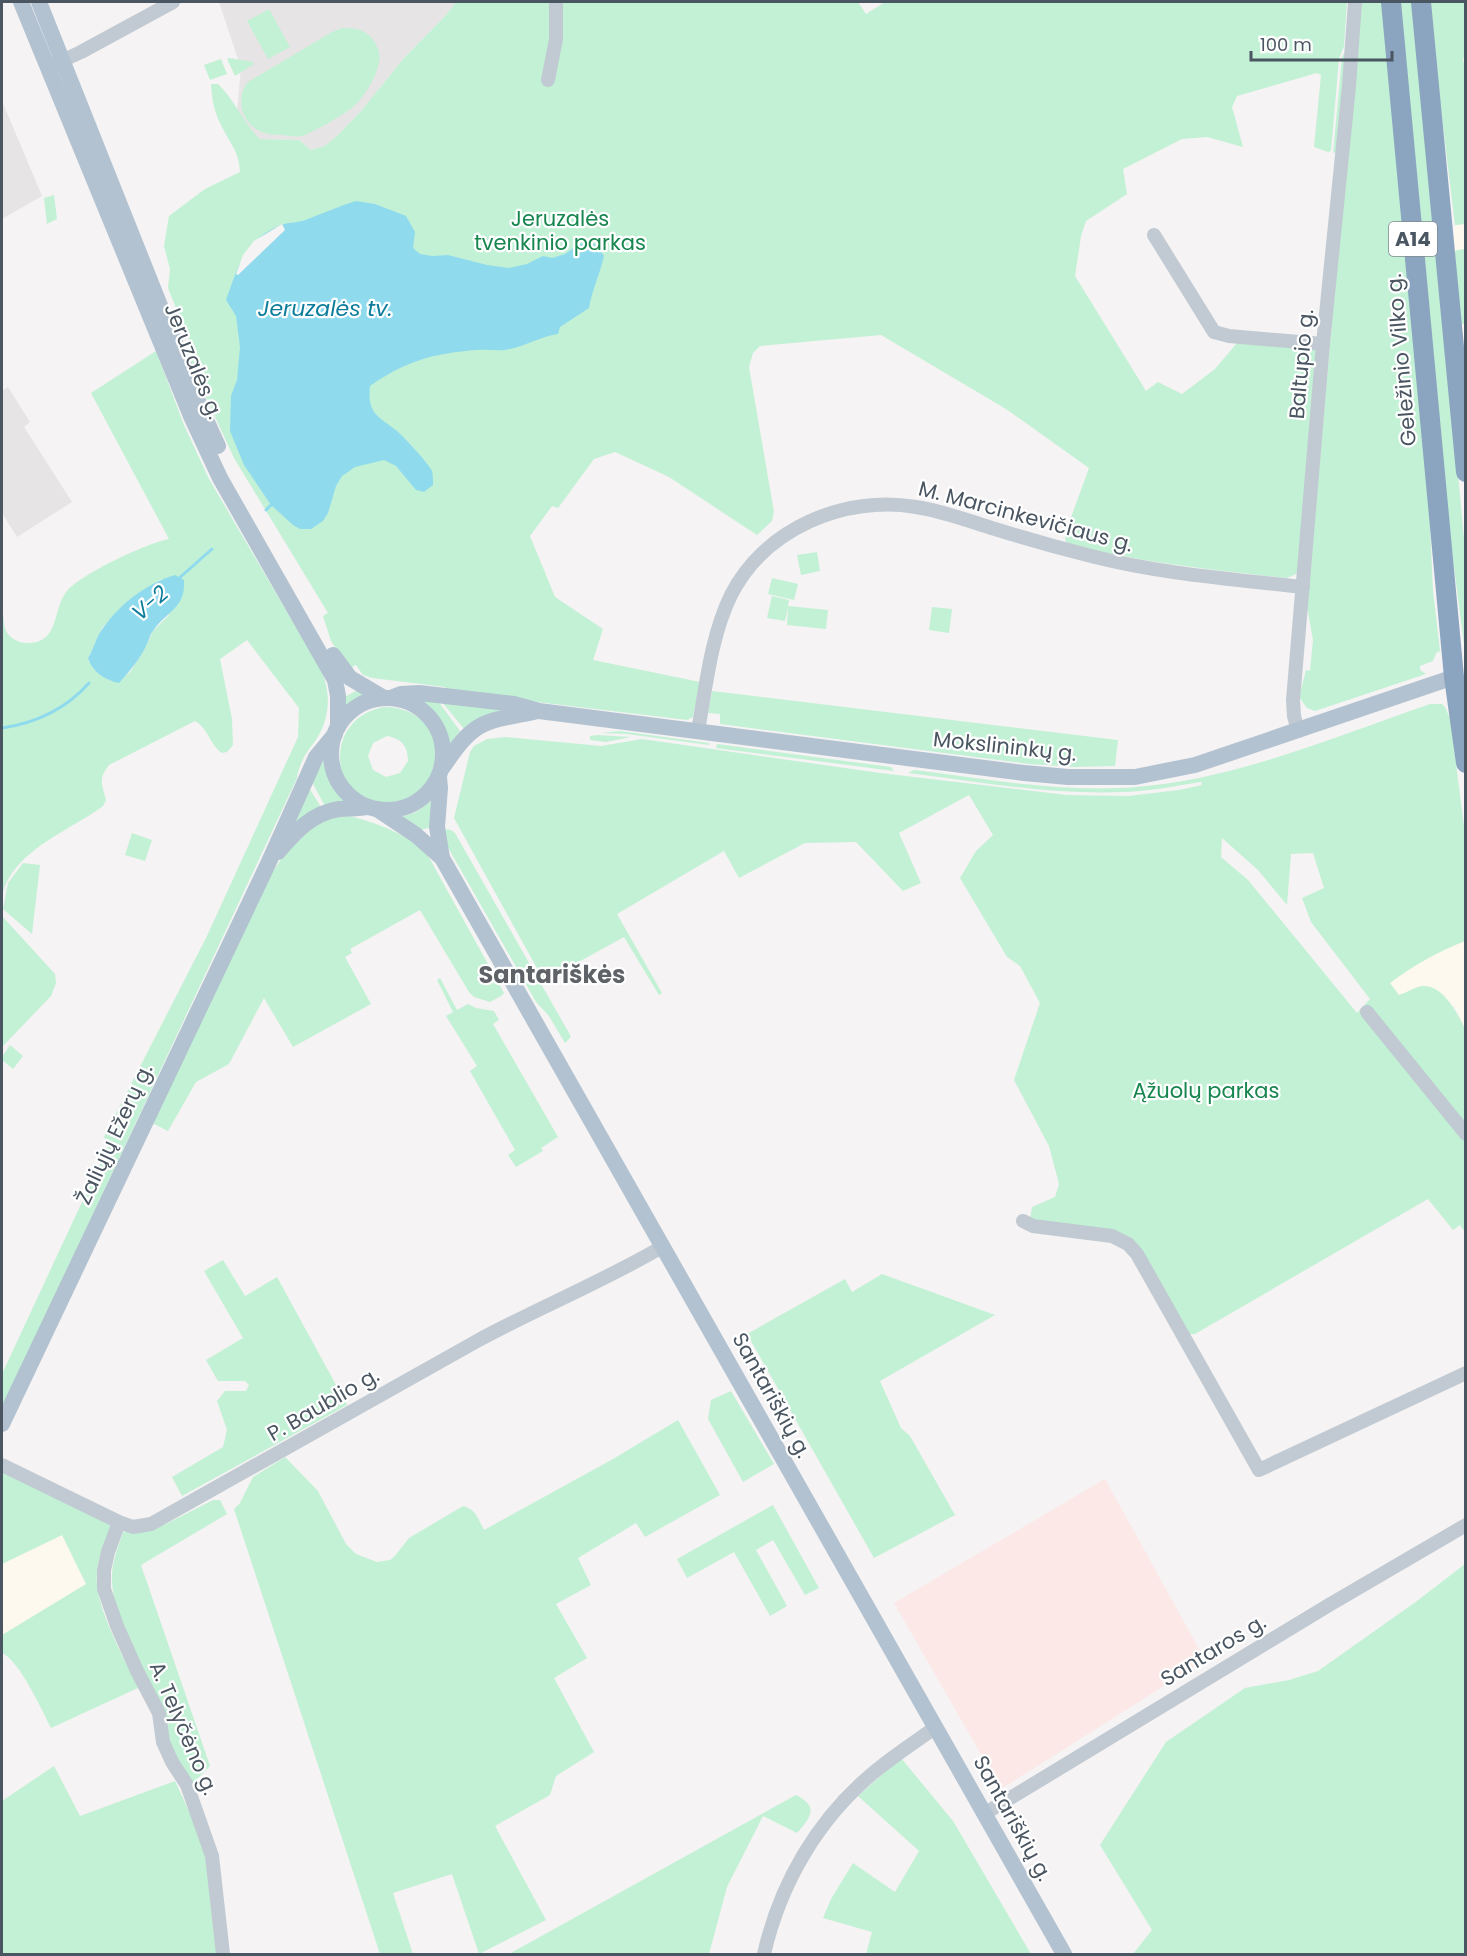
<svg xmlns="http://www.w3.org/2000/svg" width="1467" height="1956" viewBox="0 0 1467 1956" font-family="Poppins,sans-serif">
<style>
.commercial{fill:#fdf9ef}
.education{fill:#e6e4e5}
.medical{fill:#fce8e6}
.green{fill:#c3f1d5;fill-rule:evenodd}
.water{fill:#90daee}
.pier{fill:#f5f3f3}
.lines{fill:none;stroke-linecap:round;stroke-linejoin:round}
.stream{stroke:#90daee;stroke-width:3}
.minor{stroke:#c1cad2;stroke-width:14}
.major{stroke:#b3c2d1;stroke-width:16}
.highway{stroke:#8ba5c1;stroke-width:20}
.labels{text-anchor:middle;dominant-baseline:central;stroke-width:4.5;stroke-linejoin:round;paint-order:stroke}
.shield{fill:#fff;stroke:#808990;stroke-width:1.5}
.shield-label{font-size:20px;font-weight:bold;fill:#4a5661}
.park-label{font-size:21px;fill:#17864f;stroke:#fff}
.street-label{font-size:21px;fill:#4a5661;stroke:#fff}
.water-label{font-size:22px;font-style:italic;fill:#0c7c9b;stroke:#fff}
.quarter-label{font-size:24px;font-weight:bold;fill:#5f6368;stroke:#fff}
</style>
<rect width="100%" height="100%" fill="#f5f3f3"/>
<g class="commercial">
<polygon points="1465,224 1465,351 1458,319 1452,254 1455,225"/>
<polygon points="1465,941 1465,1029 1455,1007 1421,986 1399,996 1390,983 1409,969 1440,951"/>
<polygon points="63,1535 86,1585 2,1635 2,1564"/>
</g>
<g class="education">
<polygon points="219,2 456,2 447,14 404,58 361,111 339,134 325,146 311,150 299,140 260,139 248,128 237,111 241,68"/>
<polygon points="2,101 42,196 2,219"/>
<polygon points="8,387 30,422 24,427 72,502 17,537 2,513 2,391"/>
</g>
<polygon class="medical" points="1105,1479 1205,1660 1001,1789 894,1603"/>
<g class="green">
<path d="M456 2H858L866 14 885 2H1347L1344 46 1339 59 1331 151 1328 152 1314 147 1321 75 1317 73 1237 96 1232 107 1243 147 1207 137 1182 139 1123 169 1127 194 1086 221 1081 236 1075 276 1146 391 1158 382 1182 394 1215 369 1237 343 1315 348 1317 351 1300 568 1296 574 1287 578C1212 570 1139 562 1066 544L1065 534 1089 468 1006 409 881 335 760 346 753 353 749 367 774 512 772 521 757 535 669 477 615 452 594 459 558 508 552 506 530 536 555 597 603 629 593 660 700 682 693 717 687 720 446 691 445 687 372 678 363 675 356 665 353 666 352 672 331 641 323 616 328 613 234 458 188 358 190 343 168 288 170 269 164 246 169 216 205 189 240 172C239 150 230 144 221 125 214 112 212 99 211 84H218C235 100 243 123 260 139L299 140 311 150 325 146 339 134 361 111 404 58 447 14Z"/>
<polygon points="1360,2 1384,2 1428,481 1433,591 1440,651 1436,653 1433,661 1420,666 1420,670 1426,674 1315,711 1307,708 1299,697 1306,670 1310,671 1313,640 1307,607"/>
<polygon points="1398,2 1415,2 1465,550 1465,652 1440,459"/>
<polygon points="1428,2 1465,2 1465,57 1463,58 1466,79 1465,224 1455,225"/>
<polygon points="269,9 290,47 268,59 247,21"/>
<path d="M342 28C359 27 372 32 378 49 385 65 366 95 354 106 349 112 310 134 302 136 297 137 289 136 283 135 277 135 271 135 265 133 242 127 234 99 248 82L332 32Z"/>
<polygon points="1347,48 1336,152 1333,153 1342,57"/>
<polygon points="229,58 253,62 254,64 235,76 227,59"/>
<polygon points="221,59 227,74 210,80 204,65"/>
<polygon points="54,195 57,219 47,224 44,198"/>
<polygon points="1465,249 1465,325 1460,323 1452,254 1457,250"/>
<path d="M156 351 184 425 209 479 321 670C332 694 330 722 313 744 306 752 298 767 297 778L2 1409V1374L109 1144 104 1137 207 936 298 737 299 708 247 640 220 659 232 719 233 745 227 752 222 753C210 745 208 728 195 721L109 765C98 779 102 784 106 800L103 806C68 832 13 850 2 896V608C4 616 3 624 6 631 9 637 17 642 24 643 61 645 51 611 67 591 81 574 147 543 169 539L91 393ZM162 579 169 615 153 631 147 644 131 671 119 682C105 680 92 672 88 658L102 628 128 601Z"/>
<polygon points="817,552 820,571 801,575 797,555"/>
<polygon points="772,578 798,584 794,600 768,594"/>
<polygon points="772,596 789,600 788,606 828,610 826,629 787,625 788,607 785,621 767,618"/>
<polygon points="932,607 952,609 949,633 929,630"/>
<polygon points="356,691 370,696 357,701 345,709 346,696"/>
<polygon points="712,691 1118,740 1115,766 1075,767 1029,764 720,724 720,714 708,713"/>
<path d="M419 701H438L460 731 450 745C445 726 435 712 419 701Z"/>
<polygon points="442,702 504,709 464,729"/>
<path d="M1430 704H1442L1445 707 1454 728V748L1465 834V941C1437 952 1414 965 1390 983L1399 995C1406 993 1415 987 1422 986 1443 984 1458 1014 1465 1029V1232L1460 1225 1453 1230 1428 1199 1195 1334H1189L1142 1251 1030 1220 1032 1207 1055 1197 1059 1184 1049 1146 1014 1080 1040 1003 1020 966 1007 957 960 878 976 851 993 835 969 795 899 833 921 883 903 891 856 842 805 843 739 878 724 851 617 914 662 993 659 995 624 937 544 981 454 818 470 752 474 746 487 739 506 737 601 746 642 739 880 773 1067 795 1128 796 1179 790 1202 785 1201 782C1176 786 1150 791 1124 792 1052 795 979 782 908 773L914 770C987 779 1062 793 1136 787 1234 780 1337 736 1430 704ZM1222 838 1258 870 1287 905 1291 854 1313 853 1324 888 1302 898 1311 922 1370 999 1357 1013 1248 880 1221 857Z"/>
<path d="M384 707C453 707 454 802 390 805 328 807 321 718 384 707ZM387 736C401 738 408 746 408 761L400 773 386 777 373 770 368 756 373 743Z"/>
<polygon points="620,731 709,743 709,745 627,734 601,733"/>
<polygon points="597,735 631,737 606,742 590,740 590,736"/>
<polygon points="717,744 891,767 894,771 716,748"/>
<polygon points="326,756 331,780 347,802 325,806 312,782"/>
<polygon points="309,788 321,807 292,827"/>
<polygon points="433,799 431,827 421,830 401,817 416,812"/>
<path d="M350 816C379 824 402 832 426 852L504 993 501 996 490 1002 474 997 469 992 420 910 350 949 352 953 345 957 371 1004 293 1047 264 998 229 1064 196 1082 168 1131 150 1122 264 885 284 855 317 823 338 817Z"/>
<polygon points="443,829 451,830 455,833 569,1033 571,1037 565,1043 549,1016 536,1002 446,844"/>
<polygon points="132,833 152,840 145,861 125,855"/>
<polygon points="23,863 40,865 32,934 3,909 8,883"/>
<polygon points="2,916 55,974 56,983 51,996 2,1047"/>
<polygon points="440,978 457,1010 468,1004 476,1008 494,1011 499,1020 493,1024 558,1137 541,1148 543,1151 516,1167 508,1155 515,1150 470,1071 477,1066 446,1016 453,1012 437,980"/>
<polygon points="10,1045 23,1056 13,1069 2,1060 2,1057"/>
<polygon points="223,1260 245,1296 277,1277 347,1405 182,1496 172,1477 223,1447 227,1430 217,1401 225,1391 246,1391 249,1385 245,1381 218,1381 206,1360 243,1338 204,1271"/>
<polygon points="882,1274 995,1315 880,1381 901,1428 910,1436 955,1515 874,1558 747,1334 845,1279 852,1292"/>
<polygon points="731,1391 774,1464 743,1482 708,1419 711,1400"/>
<path d="M678 1420 720 1495 645 1537 636 1523 578 1558 591 1585 556 1604 587 1658 554 1678 594 1752 556 1776 550 1795 495 1826 546 1920 479 1954 452 1874 393 1893 413 1954H380L234 1509 240 1503 253 1477 285 1457 318 1491 346 1544 356 1554 377 1562 390 1560 394 1557 409 1538 463 1506C476 1509 478 1519 484 1530L613 1459Z"/>
<path d="M2 1471 113 1524C107 1539 98 1555 97 1572 93 1605 124 1657 138 1688L51 1728C42 1710 19 1660 2 1653V1635L86 1584 62 1535 2 1564Z"/>
<path d="M213 1500H220L227 1514 141 1565 210 1766 193 1783 174 1757 115 1604C109 1571 112 1564 123 1532L166 1524Z"/>
<polygon points="773,1505 819,1588 805,1595 773,1540 756,1550 787,1606 770,1616 734,1552 687,1578 677,1559"/>
<polygon points="1465,1564 1465,1954 1133,1954 1152,1930 1100,1845 1166,1742 1245,1688 1289,1680 1318,1671 1417,1601"/>
<polygon points="901,1758 953,1821 1031,1954 866,1954 872,1932 823,1918 831,1899 853,1863 895,1892 919,1851 858,1796"/>
<polygon points="54,1766 80,1816 175,1781 199,1833 210,1873 219,1954 2,1954 2,1801"/>
<path d="M796 1795C820 1807 810 1818 797 1833L763 1816 727 1887 709 1954H509Z"/>
</g>
<g class="water">
<path d="M356 201 375 204 406 216 415 232 413 248 420 254 432 256 448 255 487 265 509 268 527 264 543 256 552 258 565 254 578 245 590 241 597 246 604 256C600 274 592 290 589 308L560 327 558 334C539 337 524 347 505 350 496 351 486 349 477 350 435 353 405 361 370 386 367 415 379 416 397 431 403 436 430 465 432 471 433 475 433 481 433 485L424 492 416 490 396 466 384 460 355 467 342 476 336 486 328 513 323 521 311 529H300L293 525 271 505 244 465 230 431 231 396 237 380 240 347 236 316 226 300 227 297C239 264 245 240 281 225 289 222 299 223 308 219 324 213 339 206 356 201Z"/>
<path d="M175 575 184 580C186 609 166 611 153 631 150 634 149 640 147 644 140 659 130 671 119 683 105 680 92 672 88 658 94 648 96 637 103 628 121 603 146 584 175 575Z"/>
</g>
<polygon class="pier" points="282,224 285,230 238,275 236,274 243,255 254,241"/>
<g class="lines">
<g class="stream">
<polyline points="266,510 271,505"/>
<polyline points="177,580 212,549"/>
<path d="M2 728C36 723 66 709 89 683"/>
</g>
<g class="minor">
<polyline points="55,64 81,52 173,2"/>
<polyline points="548,80 556,39 556,2"/>
<polyline points="1154,235 1214,332 1229,336 1323,344"/>
<path d="M698 731C706 686 711 636 731 595 765 528 845 495 916 507 943 511 969 521 995 529 1027 539 1059 548 1091 556 1161 574 1232 579 1303 587"/>
<polyline points="1298,731 1294,716 1293,700 1323,344 1349,86 1355,2"/>
<polyline points="1367,1012 1466,1134"/>
<polyline points="1023,1221 1033,1226 1112,1236 1128,1244 1137,1254 1259,1470 1466,1373"/>
<path d="M2 1465 119 1522 133 1527 151 1524 477 1341C538 1308 602 1282 662 1247"/>
<polyline points="119,1522 108,1552 104,1570 104,1589 117,1626 137,1671 159,1713 163,1742 172,1762 187,1785 212,1856 223,1954"/>
<polyline points="984,1814 1329,1605 1466,1525"/>
<path d="M764 1954C780 1884 817 1820 873 1773 893 1756 915 1742 936 1727"/>
</g>
<g class="major">
<polyline points="21,2 191,416 220,478 335,680 338,696 338,727"/>
<polyline points="39,2 202,411 218,446"/>
<polyline points="333,655 350,678 384,698"/>
<polyline points="391,698 401,694 419,693 514,704 539,711 1024,773 1068,777 1135,777 1195,765 1454,677"/>
<circle cx="387" cy="754" r="56"/>
<path d="M443 767C474 721 481 722 534 712"/>
<polyline points="439,777 440,788 437,827 442,858"/>
<polyline points="377,809 416,835 442,858 1064,1954"/>
<path d="M278 852C295 832 312 813 339 809 349 808 359 809 368 807"/>
<polyline points="2,1424 268,864 316,757 335,734"/>
</g>
<g class="highway">
<polyline points="1391,2 1454,677 1466,763"/>
<polyline points="1421,2 1466,472"/>
</g>
</g>
<g class="labels">
<rect class="shield" x="1389" y="222" width="48" height="34" rx="4.5"/>
<g class="shield-label">
<text x="1413" y="239">A14</text>
</g>
<g class="park-label">
<text x="560" y="218">Jeruzalės<tspan x="560" dy="24">tvenkinio parkas</tspan></text>
<text x="1206" y="1090">Ąžuolų parkas</text>
</g>
<g class="street-label">
<text transform="translate(1401 360) rotate(-95)">Geležinio Vilko g.</text>
<text transform="translate(194 361) rotate(68)">Jeruzalės g.</text>
<text transform="translate(1301 364) rotate(-85)">Baltupio g.</text>
<text transform="translate(1026 516) rotate(15)">M. Marcinkevičiaus g.</text>
<text transform="translate(1005 746) rotate(6)">Mokslininkų g.</text>
<text transform="translate(114 1134) rotate(-65)">Žaliųjų Ežerų g.</text>
<text transform="translate(772 1395) rotate(61)">Santariškių g.</text>
<text transform="translate(323 1404) rotate(-30)">P. Baublio g.</text>
<text transform="translate(1213 1650) rotate(-31)">Santaros g.</text>
<text transform="translate(184 1728) rotate(67)">A. Telyčėno g.</text>
<text transform="translate(1013 1818) rotate(61)">Santariškių g.</text>
</g>
<g class="water-label">
<text x="325" y="308">Jeruzalės tv.</text>
<text transform="translate(150 603) rotate(-41)">V-2</text>
</g>
<g class="quarter-label">
<text x="552" y="974">Santariškės</text>
</g>
</g>
<rect width="1467" height="1956" fill="none" stroke="#4a5661" stroke-width="6"/>
<path d="M1251 51v9h141v-9" fill="none" stroke="#4a5661" stroke-width="3"/>
<text x="1260" y="51" font-size="18" fill="#4a5661" stroke="#ffffff" stroke-width="4.5" paint-order="stroke">100 m</text>
</svg>
